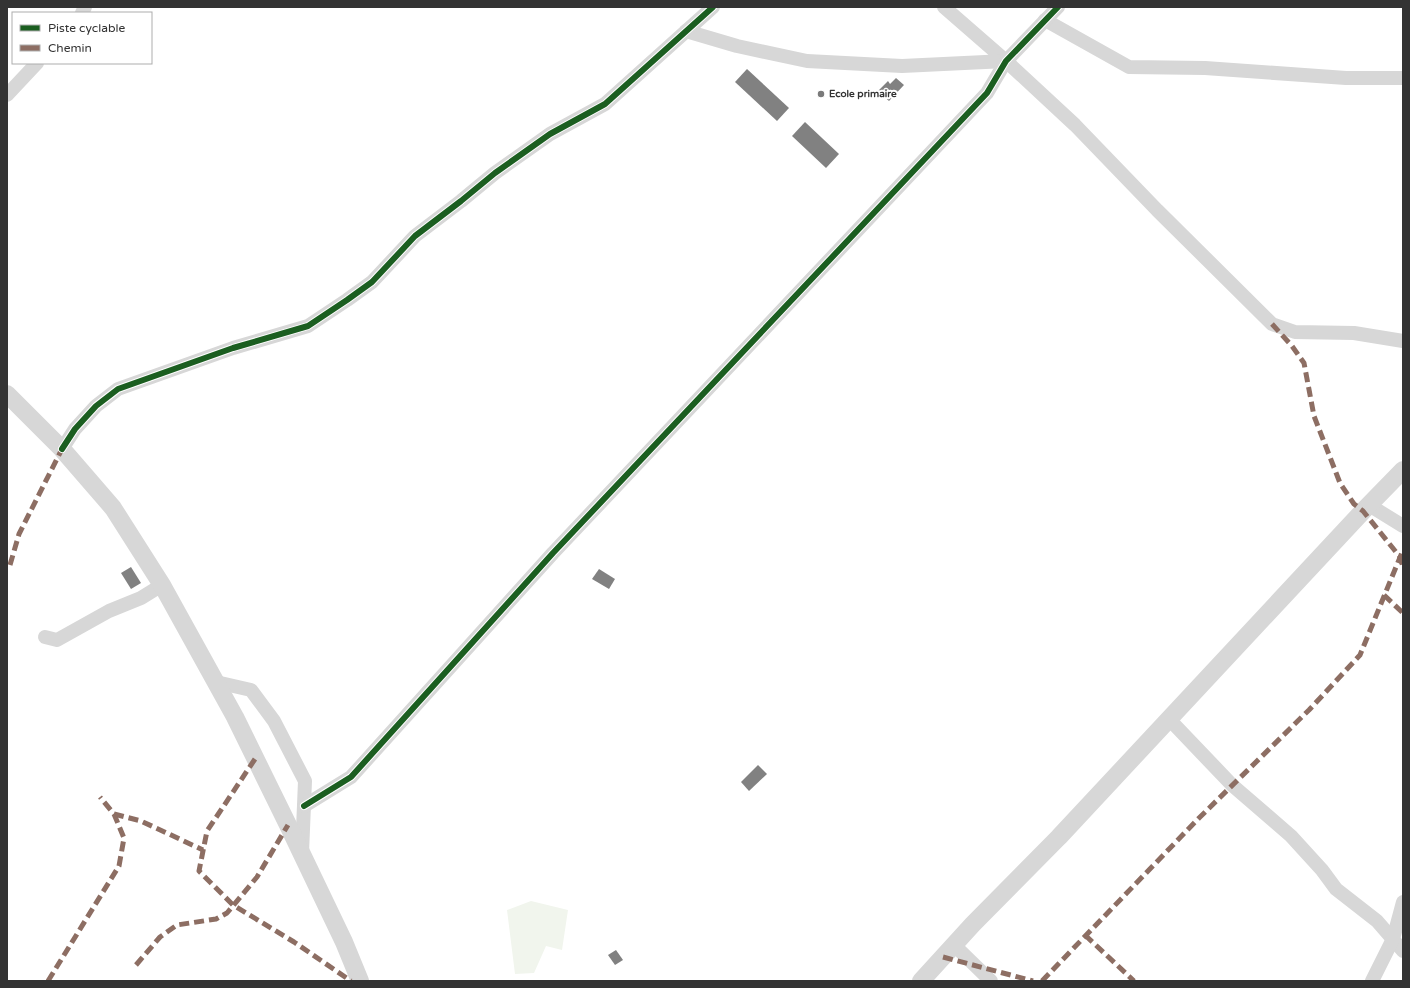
<svg xmlns="http://www.w3.org/2000/svg" width="1410" height="988" viewBox="0 0 1410 988" font-family="'Varela Round',sans-serif">
<style>
.green{fill:#f1f5ed}
.building{fill:#818181}
.lines{fill:none;stroke-linecap:round;stroke-linejoin:round}
.minor{stroke:#d7d7d7;stroke-width:14}
.tertiary{stroke:#d7d7d7;stroke-width:18}
.quiet{stroke:#8d6e63;stroke-width:5;stroke-dasharray:10 5;stroke-linecap:butt}
.cycleway-casing{stroke:#fff;stroke-width:8}
.cycleway{stroke:#1b5e20;stroke-width:6}
.poi-dot{fill:#7a7a7a;stroke:#fff;stroke-width:1.5}
.labels{text-anchor:middle;dominant-baseline:central;stroke-width:4;stroke-linejoin:round;paint-order:stroke}
.poi-label{font-size:10px;font-weight:bold;fill:#333;stroke:#fff;text-anchor:start}
</style>
<rect width="100%" height="100%" fill="#fff"/>
<polygon class="green" points="531,901 568,910 562,950 546,946 534,973 515,974 507,910"/>
<g class="building">
<polygon points="747,69 789,108 777,121 735,82"/>
<polygon points="896,78 904,85 889,101 878,91 888,81 890,84"/>
<polygon points="805,122 839,154 826,168 792,136"/>
<polygon points="131,567 141,583 131,589 121,573"/>
<polygon points="599,569 615,579 609,589 592,579"/>
<polygon points="758,765 767,774 749,791 741,782"/>
<polygon points="616,950 623,960 615,965 608,955"/>
</g>
<g class="lines">
<g class="minor">
<polyline points="944,7 1006,61 1075,125 1157,210 1272,324 1295,332 1354,333 1403,341"/>
<polyline points="82,13 85,7"/>
<polyline points="1045,20 1129,67 1205,68 1346,78 1403,78"/>
<polyline points="686,31 737,46 807,61 902,66 1006,61"/>
<polyline points="7,95 37,63"/>
<polyline points="62,449 75,429 96,406 118,389 233,348 308,326 347,300 372,282 415,236 461,201 495,173 550,134 605,104 713,7"/>
<polyline points="1369,505 1403,526"/>
<polyline points="45,637 57,640 109,611 141,598 162,585"/>
<polyline points="216,682 251,690 274,721 305,781 302,853"/>
<polyline points="1169,719 1232,785 1291,836 1322,870 1336,889 1377,921 1403,951"/>
<polyline points="304,806 351,777 553,553 987,93 1006,61 1058,7"/>
<polyline points="954,945 991,981"/>
<polyline points="1372,981 1393,939 1403,902"/>
</g>
<g class="tertiary">
<polyline points="7,394 62,449 113,508 162,585 235,717 288,825 344,942 360,981"/>
<polyline points="921,981 973,924 1059,837 1363,511 1403,470"/>
</g>
<g class="quiet">
<polyline points="1272,324 1292,346 1304,363 1314,416 1340,483 1354,504 1363,511 1400,557 1403,567"/>
<polyline points="10,565 19,534 62,449"/>
<polyline points="1384,595 1403,613"/>
<polyline points="255,759 207,831 199,871 233,905 294,942 351,981"/>
<polyline points="114,814 141,821 203,850"/>
<polyline points="1085,935 1134,981"/>
<polyline points="943,957 1033,981"/>
<polyline points="136,965 160,937 177,925 216,919 227,913 257,877 288,825"/>
<polyline points="48,981 119,866 124,838 114,814 100,797"/>
<polyline points="1042,981 1199,818 1309,710 1360,655 1403,550"/>
</g>
<defs>
<g id="cycleway">
<polyline points="62,449 75,429 96,406 118,389 233,348 308,326 347,300 372,282 415,236 461,201 495,173 550,134 605,104 713,7"/>
<polyline points="304,806 351,777 553,553 987,93 1006,61 1058,7"/>
</g>
</defs>
<use href="#cycleway" class="cycleway-casing"/>
<use href="#cycleway" class="cycleway"/>
</g>
<circle class="poi-dot" cx="821" cy="94" r="4"/>
<g class="labels">
<g class="poi-label">
<text x="829" y="94">Ecole primaire</text>
</g>
</g>
<rect width="1410" height="988" fill="none" stroke="#333333" stroke-width="16"/>
<rect x="12" y="12" width="140" height="52" fill="#ffffff" stroke="#adadad"/>
<rect x="20" y="25" width="20" height="6" fill="#1b5e20" stroke="#adadad"/>
<text x="48" y="32" font-size="12" fill="#333333">Piste cyclable</text>
<rect x="20" y="45" width="20" height="6" fill="#8d6e63" stroke="#adadad"/>
<text x="48" y="52" font-size="12" fill="#333333">Chemin</text>
</svg>
